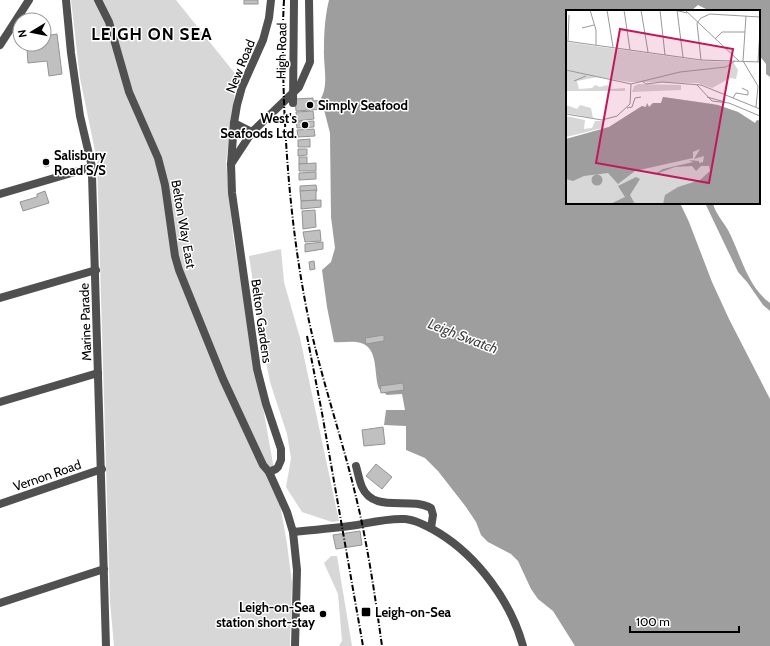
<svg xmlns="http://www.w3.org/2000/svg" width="770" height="646" viewBox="0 0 770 646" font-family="Cabin,sans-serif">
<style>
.green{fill:#d7d7d7}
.water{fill:#9e9e9e}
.building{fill:#c0c0c0;stroke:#949494}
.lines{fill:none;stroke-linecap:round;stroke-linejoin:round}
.minor{stroke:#505050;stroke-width:8}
.tertiary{stroke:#505050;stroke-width:8}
.rail{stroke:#000;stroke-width:2;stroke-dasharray:6 2 1 2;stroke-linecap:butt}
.poi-dot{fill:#000;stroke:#fff;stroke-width:1.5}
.labels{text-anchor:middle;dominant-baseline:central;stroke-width:3;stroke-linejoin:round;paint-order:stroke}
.street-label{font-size:13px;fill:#000;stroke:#fff}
.poi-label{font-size:13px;font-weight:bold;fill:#000;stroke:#fff;text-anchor:start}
.water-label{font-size:14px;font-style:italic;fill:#3f3f3f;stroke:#fff}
.district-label{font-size:17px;font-weight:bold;letter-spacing:1px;fill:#000;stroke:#fff}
.inset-road{fill:none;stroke:#999;stroke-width:1}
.view{fill:#c2185b;fill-opacity:0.15;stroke:#c2185b;stroke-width:2}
.inset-edge{fill:none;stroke:#000;stroke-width:2}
</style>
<rect width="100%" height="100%" fill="#fff"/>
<g class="green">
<polygon points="71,0 176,0 237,76 226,162 233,236 287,544 292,583 290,646 114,646 110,602 97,161 80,78"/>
<polygon points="281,249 284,282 300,338 339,521 332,522 302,512 286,487 291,458 287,434 270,382 261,336 249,256"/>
<polygon points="331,556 337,556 352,646 339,646 342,641 338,594 324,563"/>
</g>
<g class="water">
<path d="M329 0H770V77L766 74V64L759 55V11H710L698 5 691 11H567V203H680L689 222 712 282 729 319 770 399V646H575L553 611 538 599 531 589 518 561 511 554 488 542 481 535 476 522 466 507 438 471 425 458 406 450V426L384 425 386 410H405L402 394 387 395 379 389C373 373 380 344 356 342 349 341 341 343 334 342L327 307 322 270 331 262 335 248 331 217 330 133 321 98C329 85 323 64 324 49 324 33 325 16 329 0Z"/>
<path d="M705 203H713C715 213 723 221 728 230 741 255 747 286 770 303V311L763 305 747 282 738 272Z"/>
</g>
<g class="building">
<rect x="244" y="0" width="14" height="4"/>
<polygon points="57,34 62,74 49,76 47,61 28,63 27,49 44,47 44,36"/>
<polygon points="313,98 313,101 324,100 325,109 296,111 295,99"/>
<polygon points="313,111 314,119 297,121 296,112"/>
<polygon points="314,121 314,127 297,128 296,122"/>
<polygon points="314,129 315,136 298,137 297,130"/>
<polygon points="310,139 310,147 298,147 298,140"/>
<polygon points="298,149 307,149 307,155 298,156"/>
<rect x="299" y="157" width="8" height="7"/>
<polygon points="47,158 49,166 45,167 43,159"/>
<polygon points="316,163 316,171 299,171 299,164"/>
<polygon points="316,172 316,179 299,180 299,173"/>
<polygon points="316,185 317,191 300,191 300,186"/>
<polygon points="316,190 316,200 301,201 300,191"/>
<polygon points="45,191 49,203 23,211 20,202 37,197 37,194"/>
<polygon points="321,200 321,207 301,209 301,201"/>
<polygon points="315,210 316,227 303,229 302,211"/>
<polygon points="320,230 321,241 305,242 303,232"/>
<polygon points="323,242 323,249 305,252 305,244"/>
<polygon points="314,261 315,269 310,270 309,262"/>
<polygon points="384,335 384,341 366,344 365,338"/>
<polygon points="403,383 404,390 381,393 380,386"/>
<polygon points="383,427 385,444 364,446 362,430"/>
<polygon points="376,464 392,477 382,489 366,476"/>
<polygon points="360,531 362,545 336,549 333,535"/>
</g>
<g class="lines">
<g class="minor">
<polyline points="293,103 294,0"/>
<polyline points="234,123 252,132"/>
<polyline points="231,164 252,132 299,87 310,62 309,0"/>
<polyline points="0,194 92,167"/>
<polyline points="0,298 96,270"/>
<polyline points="0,402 98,373"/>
<path d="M356 466C358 473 359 480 362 487 374 514 409 496 431 508L433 515 431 528"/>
<polyline points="0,504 102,469"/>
<polyline points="0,603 104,569"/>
</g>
<g class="tertiary">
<polyline points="66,0 71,53 80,116 92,167 92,175 106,646"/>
<polyline points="98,0 109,22 129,92 158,158 165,185 175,256 179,270 223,379 263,465 269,472 287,512 293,532 297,570 295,646"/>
<polyline points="0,45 29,0"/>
<polyline points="269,472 276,469 278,467 281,460 281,449 266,404 257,369 236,221 232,193 231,164 234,123 237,105 242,87 263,40 269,18 271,0"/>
<path d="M293 532C314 530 336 528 357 525 373 522 389 518 405 519 417 520 429 527 439 533 478 557 511 602 523 646"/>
</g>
<g class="rail">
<path d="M284 0C282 34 283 68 284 102 287 176 294 249 309 321 322 381 342 438 356 497 368 546 375 596 382 646"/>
<polyline points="307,336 322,413 363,646"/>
</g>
</g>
<g class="poi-dot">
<circle cx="310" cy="105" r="4"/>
<circle cx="305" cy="125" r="4"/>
<circle cx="46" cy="162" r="4"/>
<rect x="361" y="607" width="10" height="10" rx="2"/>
<circle cx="323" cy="614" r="4"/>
</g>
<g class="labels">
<g class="street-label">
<text transform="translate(281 51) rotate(-89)">High Road</text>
<text transform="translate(240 66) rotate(-68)">New Road</text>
<text transform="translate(184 224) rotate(80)">Belton Way East</text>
<text transform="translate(262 321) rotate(82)">Belton Gardens</text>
<text transform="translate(85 322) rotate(-92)">Marine Parade</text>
<text transform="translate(47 475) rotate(-19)">Vernon Road</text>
</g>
<g class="poi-label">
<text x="318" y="105">Simply Seafood</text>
<text x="297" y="118" text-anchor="end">West's<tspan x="297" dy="15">Seafoods Ltd.</tspan></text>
<text x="54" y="155">Salisbury<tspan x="54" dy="15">Road S/S</tspan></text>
<text x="315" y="607" text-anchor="end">Leigh-on-Sea<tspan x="315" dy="15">station short-stay</tspan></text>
<text x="375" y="612">Leigh-on-Sea</text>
</g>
<g class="water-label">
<text transform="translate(463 336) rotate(21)">Leigh Swatch</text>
</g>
<g class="district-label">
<text x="152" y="34">LEIGH ON SEA</text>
</g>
</g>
<g transform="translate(566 10)">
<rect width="194" height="194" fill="#fff"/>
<path d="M0 32 136 51 167 52 172 60 170 69 164 68 146 78 132 73 63 72 32 67 11 71 13 79 26 78 29 75 34 77 41 75 45 79 59 78V81H0ZM73 74 115 75V80L66 82 68 76ZM97 87 148 94 172 102 189 113 191 110 194 111V194H47L51 191 44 194H0V129L43 117 76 96 80 97 81 93 83 97 87 93H95ZM0 95 11 99 14 95 25 98 27 108 0 103ZM0 106 19 110 18 119 26 118 29 111H38L37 118 0 127Z" fill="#d7d7d7"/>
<path d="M97 87 152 95 172 102 189 113 191 110 194 111V194H97L99 185 112 177 134 170 144 161 143 156H135L130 161 126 156 109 157 87 165 97 159 127 152 123 150 133 151V153L137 152 138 146 128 149 134 139 127 142V148L69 161 52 174 42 163 18 166 7 171 0 169V129L43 117 76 96 80 97 81 93 83 97 87 93H95ZM25.5 170a5.5 5.5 0 1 1 11 0a5.5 5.5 0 1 1-11 0ZM70 167 74 169 64 185 69 194H44L59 187 52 176Z" fill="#9e9e9e"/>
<path class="inset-road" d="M24 0 30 20V35M41 0 47 37M58 0 64 40M75 0 82 42M94 0 99 45M109 0 121 3M111 0 117 47M119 0 173 51M180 6 177 51 192 76 190 97M16 18 28 15M149 29 156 22H179M0 31 135 50 194 52M2 31 3 5M135 50 131 13 135 8 144 4 194 7M192 52 194 20M0 60 65 74 114 62 160 57 169 51M8 71 20 66M76 71 80 74 96 72 135 75 194 99M131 75 146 91 163 93 194 106M141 87 159 92M167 88 170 83 182 85V81L176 78M61 98 66 97 69 88 75 87M0 104 36 110 51 106 64 94 65 74"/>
<path class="view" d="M54 19 167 39 143 173 30 153Z"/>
<rect width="194" height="194" class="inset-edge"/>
</g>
<g transform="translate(32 32) rotate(260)"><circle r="19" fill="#ffffff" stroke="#999999"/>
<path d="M0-3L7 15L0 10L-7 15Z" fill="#000000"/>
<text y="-6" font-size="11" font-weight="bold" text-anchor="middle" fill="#000000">N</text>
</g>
<path d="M630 626v6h109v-6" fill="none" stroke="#000000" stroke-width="2"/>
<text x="636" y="626" font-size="12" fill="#000000" stroke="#ffffff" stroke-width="3" paint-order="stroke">100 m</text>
</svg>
